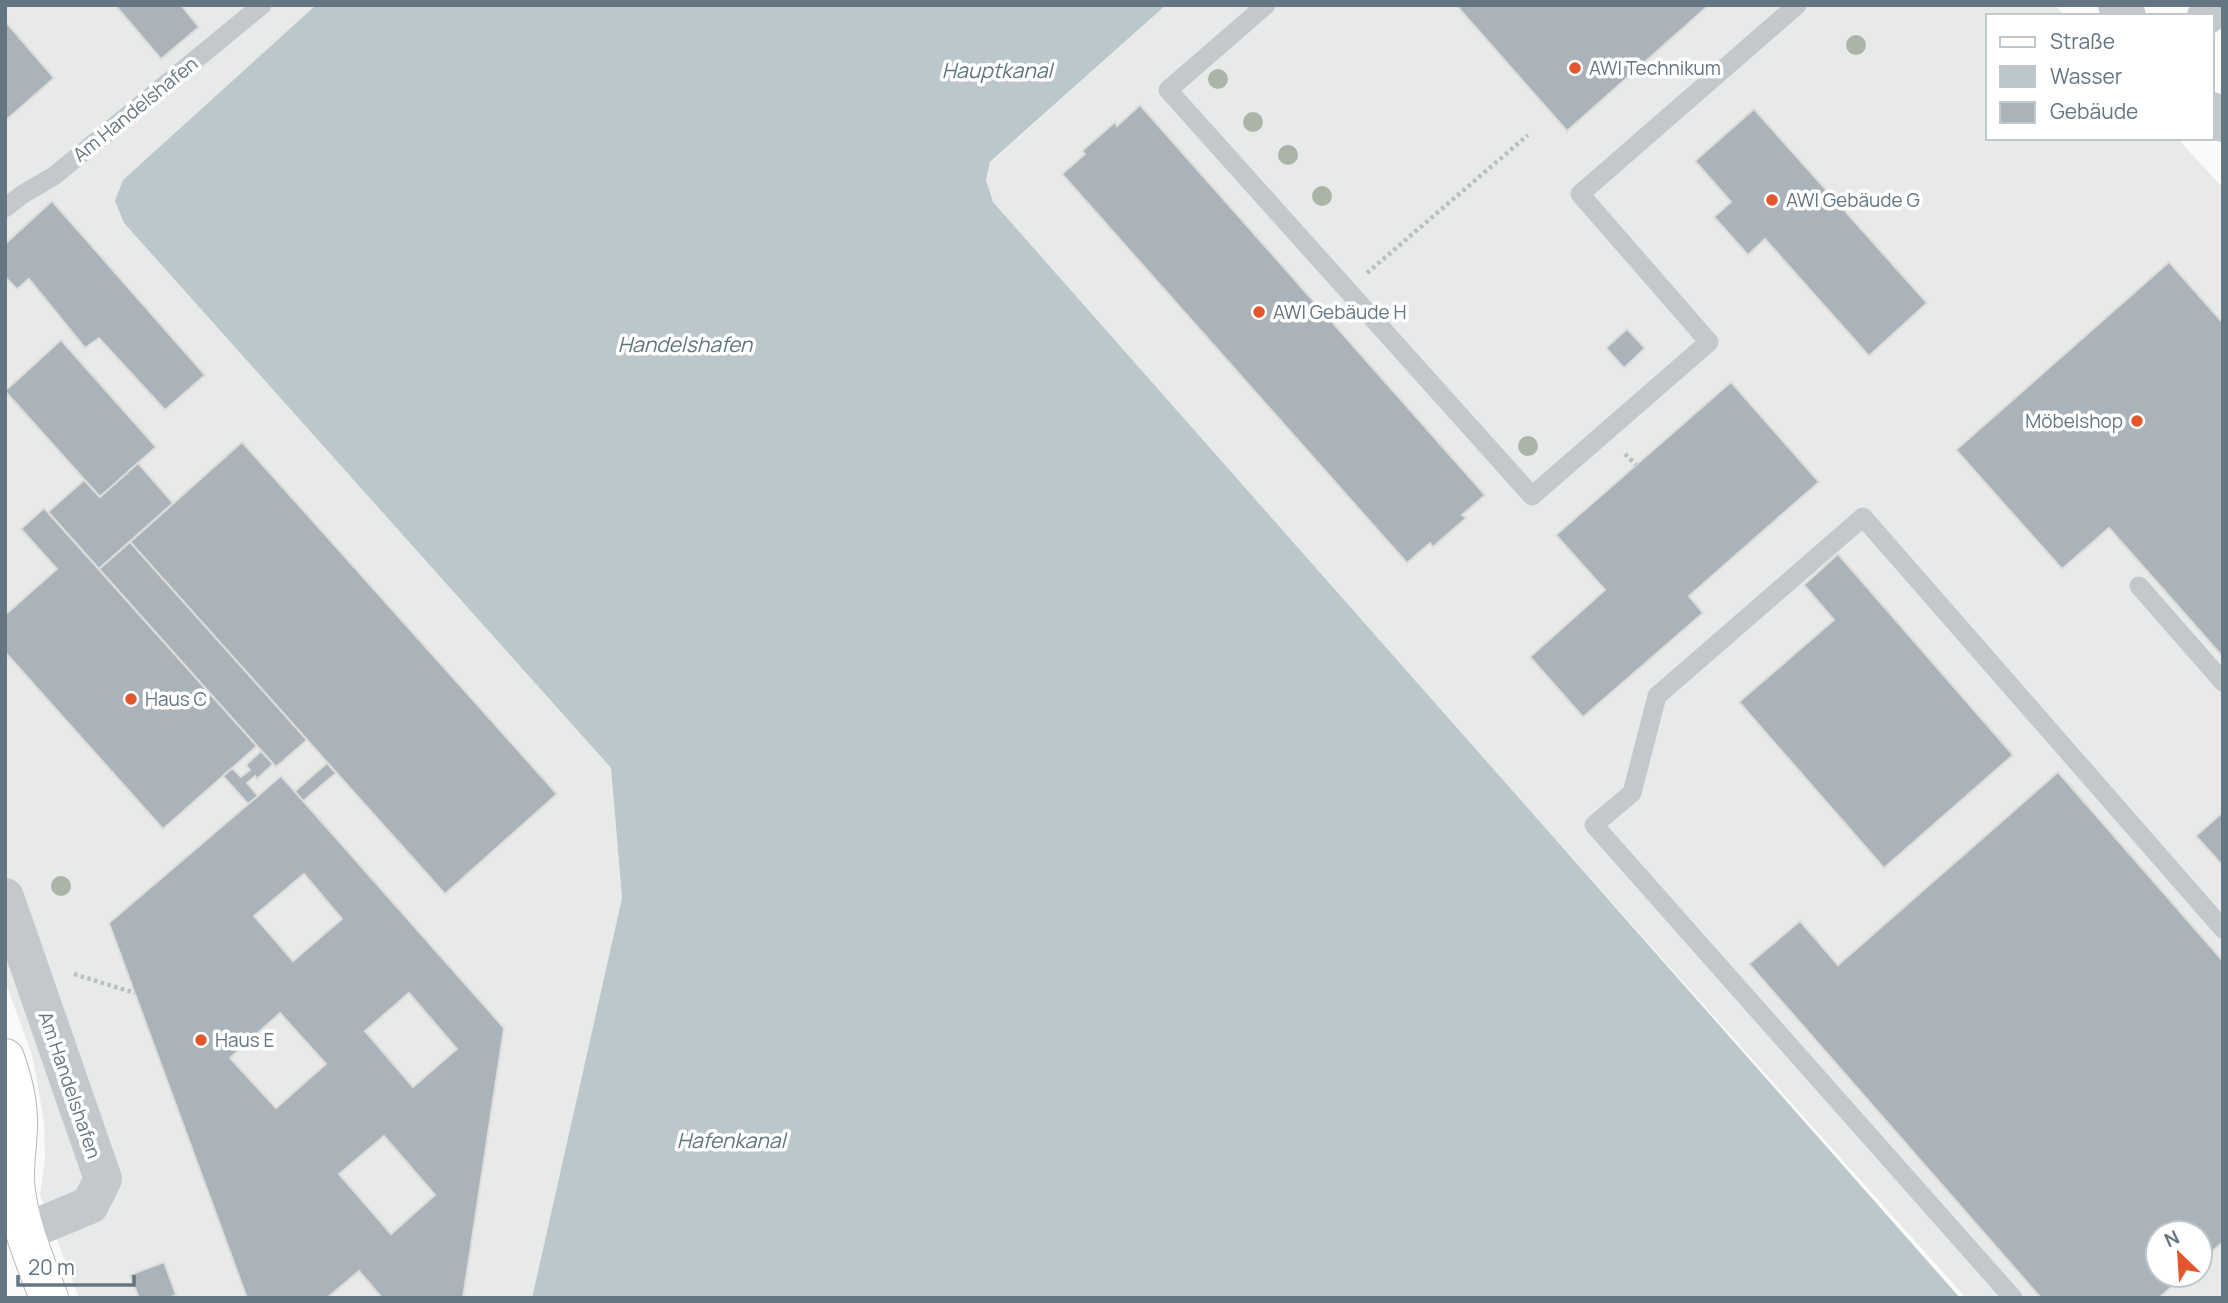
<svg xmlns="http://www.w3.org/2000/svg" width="2228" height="1303" viewBox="0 0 2228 1303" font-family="Manrope,sans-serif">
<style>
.built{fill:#e8e9e9;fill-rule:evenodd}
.water{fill:#bbc7cb}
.building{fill:#aab3b9;stroke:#dcdcda;stroke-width:2;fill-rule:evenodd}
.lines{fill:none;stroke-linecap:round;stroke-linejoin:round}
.secondary-casing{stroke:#b3babf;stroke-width:40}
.path{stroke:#bbbfc2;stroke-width:4.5;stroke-dasharray:3.5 3.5;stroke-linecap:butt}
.lane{stroke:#c3c8cc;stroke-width:19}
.street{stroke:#c3c8cc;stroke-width:38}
.secondary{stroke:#fff;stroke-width:38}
.tree{fill:#aab4a7}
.poi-dot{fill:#e4572e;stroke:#fff;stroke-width:2.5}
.labels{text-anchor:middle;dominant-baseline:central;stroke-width:7;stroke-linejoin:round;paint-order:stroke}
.poi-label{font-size:19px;fill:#657683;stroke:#fff;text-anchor:start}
.street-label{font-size:19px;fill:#657683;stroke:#fff}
.water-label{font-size:21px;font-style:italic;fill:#60757c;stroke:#fff}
</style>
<rect width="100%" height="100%" fill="#fafaf8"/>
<g class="built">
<polygon points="5,5 316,5 124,180 115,201 124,223 611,768 622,898 532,1298 79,1298 40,1195 45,1159 44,1124 39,1092 32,1055 5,981"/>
<path d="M1166 5H2055L2064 16H1988V138H2177L2223 188V1298H1966L1514 793 993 202 986 180 990 163ZM2158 1233H2200V1275H2158Z"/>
</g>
<polygon class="water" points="316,5 1166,5 990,162 986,180 993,202 1960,1298 532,1298 622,898 611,768 124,223 115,201 123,180"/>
<g class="building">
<polygon points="115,5 181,5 199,27 161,59"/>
<polygon points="1456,5 1709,5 1567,131"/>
<polygon points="5,21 54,78 5,121"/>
<polygon points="1140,105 1485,495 1462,515 1466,518 1433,547 1430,543 1407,563 1062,174 1085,154 1082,151 1115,122 1117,126"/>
<polygon points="1754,109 1927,303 1869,356 1765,239 1748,255 1714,217 1731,202 1695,161"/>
<polygon points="52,201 205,375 165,410 99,338 85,348 29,279 17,289 5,277 5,244"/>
<polygon points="2169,262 2223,323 2223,657 2109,528 2062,569 1956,450"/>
<polygon points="1627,329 1645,348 1624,368 1606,348"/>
<polygon points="61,340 156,447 100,497 5,391"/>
<polygon points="1731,382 1819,482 1689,596 1703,613 1583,717 1530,657 1605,590 1556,535"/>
<polygon points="242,442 557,794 445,894 130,542"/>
<polygon points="138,463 173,503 99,569 48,512 84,480 100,497"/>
<polygon points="44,508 257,746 163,829 5,652 5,615 57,569 21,529"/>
<polygon points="130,542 307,740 276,767 99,569"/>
<polygon points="1838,554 2013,755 1884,868 1739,702 1834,620 1804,585"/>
<polygon points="261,751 273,764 257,779 255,776 247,783 258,796 248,804 223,776 232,768 241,777 250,770 246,765"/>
<polygon points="327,763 336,773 303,801 294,792"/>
<polygon points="2058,772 2223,961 2223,1242 2200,1262 2200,1233 2158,1233 2158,1275 2185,1275 2159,1298 2041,1298 1749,964 1800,921 1838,965"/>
<path d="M281 776 504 1028 463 1298H382L359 1271 327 1298H247L109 923ZM304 874 342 919 293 961 254 916ZM409 993 457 1049 413 1087 365 1031ZM280 1013 326 1064 276 1108 230 1058ZM384 1136 435 1195 391 1234 339 1174Z"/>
<polygon points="2223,812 2223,866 2196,836"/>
<polygon points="164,1262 176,1295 168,1298 139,1298 130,1275"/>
</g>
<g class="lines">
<defs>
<path id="secondary" d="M5 1058C12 1077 17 1096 18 1117 19 1139 14 1160 15 1182 18 1222 35 1261 49 1298"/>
</defs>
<use href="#secondary" class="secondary-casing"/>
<g class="path">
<polyline points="1367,273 1528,135"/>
<polyline points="1625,454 1636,465"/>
<polyline points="74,974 135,993"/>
</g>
<g class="lane">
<polyline points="1266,5 1168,90 1532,496 1709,342 1580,194 1797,5"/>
<polyline points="5,208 23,194 54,176 262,5"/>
<polyline points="2139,586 2223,682"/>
<polyline points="2013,1298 1594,825 1632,793 1657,696 1863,517 2223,929"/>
</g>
<g class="street">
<polyline points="2117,5 2127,16"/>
<polyline points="2206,16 2219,5"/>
<polyline points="2212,111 2223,123"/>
<polyline points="5,897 103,1179 90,1205 25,1232"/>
</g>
<use href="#secondary" class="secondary"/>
</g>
<g class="tree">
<circle cx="1856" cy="45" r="10"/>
<circle cx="1218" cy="79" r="10"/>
<circle cx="1253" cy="122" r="10"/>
<circle cx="1288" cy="155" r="10"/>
<circle cx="1322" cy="196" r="10"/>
<circle cx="1528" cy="446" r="10"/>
<circle cx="61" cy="886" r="10"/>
</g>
<g class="poi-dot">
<circle cx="1575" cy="68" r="7"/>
<circle cx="1772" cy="200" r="7"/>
<circle cx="1259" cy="312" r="7"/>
<circle cx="2137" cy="421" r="7"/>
<circle cx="131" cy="699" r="7"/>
<circle cx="201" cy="1040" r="7"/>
</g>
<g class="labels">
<g class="poi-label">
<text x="1589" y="68">AWI Technikum</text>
<text x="1786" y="200">AWI Gebäude G</text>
<text x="1273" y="312">AWI Gebäude H</text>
<text x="2123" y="421" text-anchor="end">Möbelshop</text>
<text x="145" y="699">Haus C</text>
<text x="215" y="1040">Haus E</text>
</g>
<g class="street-label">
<text transform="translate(135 109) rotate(-39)">Am Handelshafen</text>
<text transform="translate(70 1085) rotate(71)">Am Handelshafen</text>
</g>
<g class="water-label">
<text x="997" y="70">Hauptkanal</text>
<text x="685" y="344">Handelshafen</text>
<text x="731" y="1140">Hafenkanal</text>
</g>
</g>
<rect width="2228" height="1303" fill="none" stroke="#657683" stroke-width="14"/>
<rect x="1986" y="14" width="228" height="126" fill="#ffffff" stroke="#c1c8cd" stroke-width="2"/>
<rect x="2000" y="37" width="35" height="10" fill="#ffffff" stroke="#c1c8cd" stroke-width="2"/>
<text x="2050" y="49" font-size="21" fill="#657683">Straße</text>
<rect x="2000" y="66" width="35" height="21" fill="#bbc7cb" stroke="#c1c8cd" stroke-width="2"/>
<text x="2050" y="84" font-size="21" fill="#657683">Wasser</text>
<rect x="2000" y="102" width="35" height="21" fill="#aab3b9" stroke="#c1c8cd" stroke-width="2"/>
<text x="2050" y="119" font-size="21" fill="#657683">Gebäude</text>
<g transform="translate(2179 1254) rotate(335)"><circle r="33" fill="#ffffff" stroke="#c1c8cd" stroke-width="2"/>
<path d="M0-5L12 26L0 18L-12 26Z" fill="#e4572e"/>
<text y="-10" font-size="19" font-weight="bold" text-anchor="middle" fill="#657683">N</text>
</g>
<path d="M18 1275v10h116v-10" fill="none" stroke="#657683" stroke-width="3.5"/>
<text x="28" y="1275" font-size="21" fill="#657683" stroke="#ffffff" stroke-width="5" paint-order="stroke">20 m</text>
</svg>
